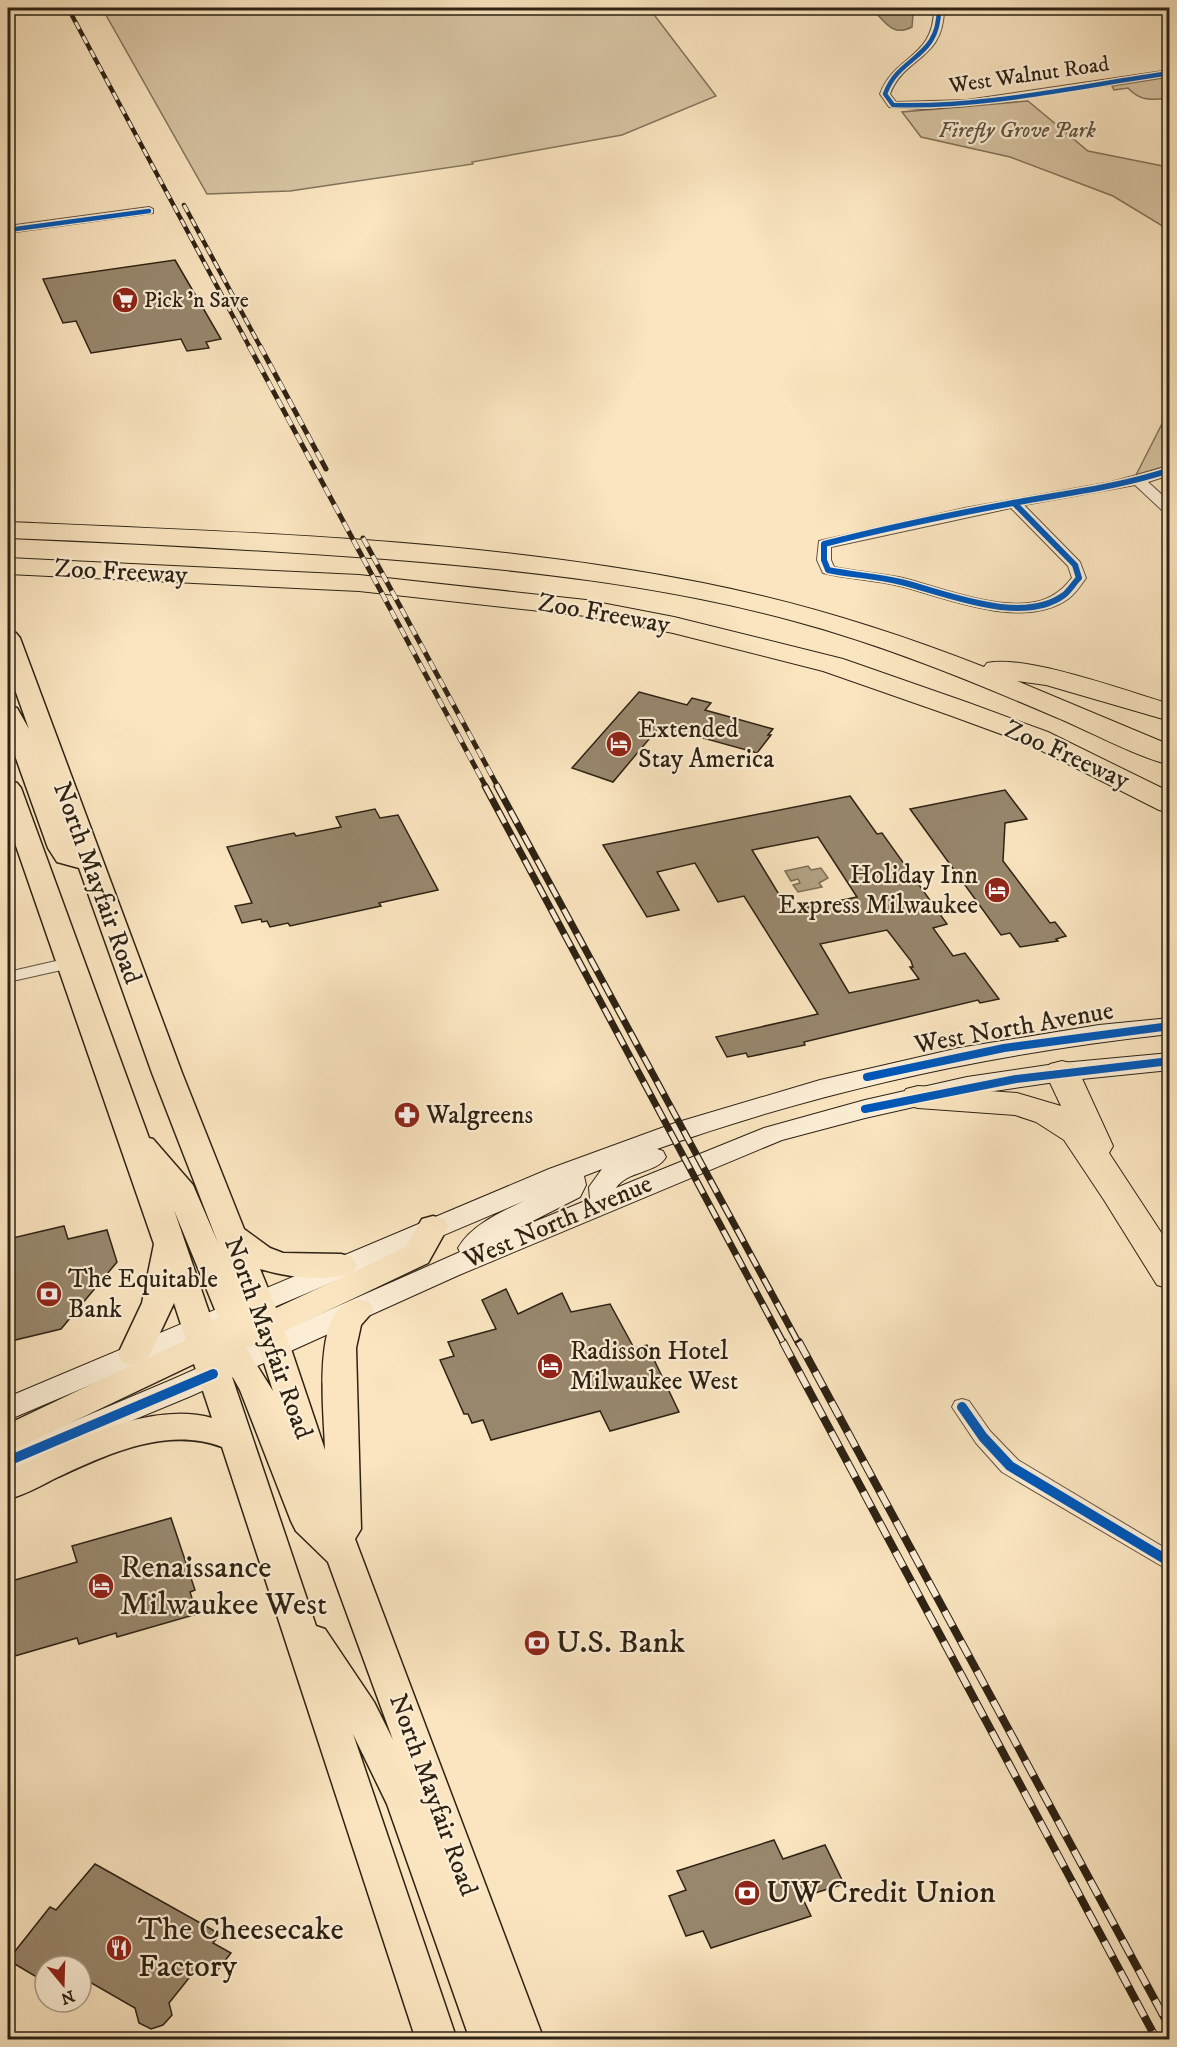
<svg xmlns="http://www.w3.org/2000/svg" width="1177" height="2047" viewBox="0 0 1177 2047" font-family="'IM FELL DW Pica',serif">
<style>
.green{fill:#d7c4a3;stroke:#82735b;stroke-width:1.5}
.water{fill:#b4a385;stroke:#7e6f57;stroke-width:1.5}
.building{fill:#98876d;stroke:#2d2213;stroke-width:1.5;fill-rule:evenodd}
.lines{fill:none;stroke-linecap:round;stroke-linejoin:round}
.minor-casing{stroke:#60533e;stroke-width:2}
.secondary-casing{stroke:#2d2213;stroke-width:2}
.primary-casing{stroke:#2d2213;stroke-width:3}
.motorway-casing{stroke:#2d2213;stroke-width:2}
.minor{fill:#fceed6;fill-rule:evenodd}
.secondary{fill:#fceed6;fill-rule:evenodd}
.primary{fill:#fae5c0;fill-rule:evenodd}
.motorway{fill:#fae5c0;fill-rule:evenodd}
.rail-far3-casing{stroke:#2d2213;stroke-width:4.5}
.rail-far2-casing{stroke:#2d2213;stroke-width:5}
.rail-far1-casing{stroke:#2d2213;stroke-width:7}
.rail-casing{stroke:#2d2213;stroke-width:8}
.rail-far3{stroke:#fceed6;stroke-width:3;stroke-dasharray:8;stroke-linecap:butt}
.rail-far2{stroke:#fceed6;stroke-width:4;stroke-dasharray:10;stroke-linecap:butt}
.rail-far1{stroke:#fceed6;stroke-width:4.5;stroke-dasharray:14;stroke-linecap:butt}
.rail{stroke:#fceed6;stroke-width:6;stroke-dasharray:17;stroke-linecap:butt}
.cycleway-far3-casing{stroke:#fceed6;stroke-width:7}
.cycleway-far2-casing{stroke:#fceed6;stroke-width:9}
.cycleway-far1-casing{stroke:#fceed6;stroke-width:11}
.cycleway-casing{stroke:#fceed6;stroke-width:14}
.cycleway-far3{stroke:#0057b8;stroke-width:4.5}
.cycleway-far2{stroke:#0057b8;stroke-width:6}
.cycleway-far1{stroke:#0057b8;stroke-width:8}
.cycleway{stroke:#0057b8;stroke-width:10}
.labels{text-anchor:middle;dominant-baseline:central;stroke-width:4.5;stroke-linejoin:round;paint-order:stroke}
.far-street-label{font-size:22px;fill:#2d2213;stroke:#fceed6}
.far-park-label{font-size:22px;font-style:italic;fill:#60533e;stroke:#fceed6}
.far-poi-label{font-size:22px;fill:#2d2213;stroke:#fceed6;text-anchor:start}
.street-label{font-size:26px;fill:#2d2213;stroke:#fceed6}
.poi-label{font-size:26px;fill:#2d2213;stroke:#fceed6;text-anchor:start}
.near-poi-label{font-size:32px;fill:#2d2213;stroke:#fceed6;text-anchor:start}
</style>
<rect width="100%" height="100%" fill="#fae5c0"/>
<filter id="stains"><feTurbulence type="fractalNoise" baseFrequency=".00333" numOctaves="4"/><feColorMatrix values="0 0 0 0 .2 0 0 0 0 .09 0 0 0 0 .02 0 0 0 .5 -.17"/></filter>
<radialGradient id="worn" r=".72"><stop offset=".6" stop-color="#630" stop-opacity="0"/><stop offset="1" stop-color="#630" stop-opacity=".3"/></radialGradient>
<g class="green">
<polygon points="102,8 649,8 716,96 622,135 472,162 473,164 290,191 207,194"/>
<path d="M1169 77V98C1152 100 1141 102 1128 88L1114 90 1112 86Z"/>
<polygon points="1028,101 1088,151 1163,166 1169,165 1169,230 1113,196 1010,157 921,137 902,112"/>
<polygon points="1169,410 1169,465 1136,475"/>
</g>
<g class="water">
<path d="M882 8H909L913 14 912 27C893 37 886 23 874 11Z"/>
<polygon points="808,866 811,870 821,868 828,878 819,883 822,887 798,892 793,885 800,883 798,879 791,881 785,871"/>
</g>
<g class="building">
<polygon points="175,260 221,339 206,342 209,348 187,351 181,339 91,353 76,321 63,323 43,279"/>
<polygon points="639,692 687,705 692,698 711,703 705,710 773,729 768,735 771,735 757,753 660,726 613,782 572,768"/>
<polygon points="1005,790 1027,819 1005,823 1003,861 1050,923 1055,922 1066,936 1056,939 1058,941 1020,947 1010,933 1001,935 910,809"/>
<path d="M850 796 877 834 882 833 947 924 933 928 953 956 965 953 999 999 980 1003 978 1000 804 1042 805 1045 748 1057 746 1053 727 1057 716 1037 818 1014 744 896 718 902 695 863 657 872 679 910 647 917 603 845ZM818 837 857 897 789 911 752 850ZM887 930 911 961 913 967H910L919 979 849 993 820 944Z"/>
<polygon points="375,809 380,818 398,815 438,890 379,903 381,906 290,926 288,923 270,927 267,921 262,922 261,919 242,923 235,906 252,903 227,847 294,833 296,836 341,827 336,817"/>
<polygon points="64,1226 68,1239 107,1230 117,1262 61,1329 11,1341 8,1326 8,1239"/>
<polygon points="506,1289 518,1314 562,1293 571,1312 610,1304 634,1348 647,1345 679,1412 610,1431 600,1411 491,1440 483,1420 472,1423 468,1414 464,1414 440,1360 454,1356 448,1342 496,1329 482,1300"/>
<polygon points="171,1518 195,1590 190,1592 197,1614 117,1637 116,1633 79,1644 77,1638 8,1658 8,1582 77,1562 72,1546"/>
<polygon points="774,1840 783,1859 825,1845 844,1884 802,1897 811,1916 711,1948 703,1931 686,1936 669,1896 686,1890 677,1871"/>
<polygon points="95,1864 220,1934 213,1943 231,1953 216,1972 201,1963 169,2003 172,2015 163,2025 151,2029 139,2023 135,2008 81,1977 81,1966 45,1966 45,1982 8,1960 50,1907 56,1910"/>
</g>
<g class="lines">
<defs>
<g id="minor">
<path d="M934 8H944C944 61 905 55 890 94L896 102 967 100 1170 70V76L967 106 926 109 889 107 880 94C895 54 934 59 934 8Z"/>
<polygon points="149,207 153,209 153,213 8,233 8,226"/>
<path d="M1170 466V475L1148 482 1170 502V514L1165 513 1135 485 1024 505 1080 562 1086 578C1081 585 1075 594 1068 599 1023 631 947 598 900 586 875 580 848 579 823 573L817 560 819 541 965 508 1111 482ZM1011 508 1068 566 1072 578C1068 582 1064 588 1059 591 1022 622 943 588 903 578 880 573 857 572 834 567L831 560V547Z"/>
<polygon points="69,958 75,959 78,963 75,967 8,982 8,972"/>
<polygon points="962,1399 969,1401 990,1431 1018,1460 1170,1551 1170,1571 1002,1472 976,1443 952,1407 955,1401"/>
</g>
<path id="secondary" d="M1170 1018V1034C994 1053 823 1090 657 1149L663 1151 666 1157C656 1174 628 1170 616 1188L764 1128 865 1100 967 1077 1062 1063 1170 1053V1070L1062 1081 967 1095 865 1118 782 1140 459 1275 191 1396 8 1472V1449L171 1380 460 1252 458 1248C471 1225 501 1212 524 1201L8 1420V1397L549 1169 675 1123 820 1080 959 1048 1099 1025ZM602 1169 589 1187 590 1199 519 1228 580 1197 586 1185 584 1176Z"/>
<path id="primary" d="M8 631 16 633 20 638 182 1073 244 1229 270 1248 283 1253 341 1254 352 1257 357 1265 353 1272 406 1247 422 1219 433 1216 444 1219 448 1227 428 1263 285 1331 325 1450C325 1416 307 1283 369 1302L374 1310 361 1325 356 1348 361 1529 355 1539 544 2040H470L387 1804 353 1734 457 2040H416L222 1447C167 1426 108 1454 58 1477 42 1485 25 1495 8 1499V1471C65 1445 148 1400 212 1418L194 1364 20 1447 8 1451V1424L132 1365 122 1362 118 1354 142 1303 154 1244 8 823V780L17 783 21 788 149 1138 153 1139 193 1185 218 1243 152 1073 79 868 57 862 48 848 8 736V706L17 708 29 729 8 670ZM174 1210 218 1317 212 1321ZM260 1269C288 1277 321 1282 349 1274L276 1308ZM174 1303 186 1340 148 1358 150 1354ZM257 1344 259 1347 273 1391 246 1348ZM231 1374 240 1390 291 1521 296 1531 328 1562 393 1740 374 1702 325 1629 316 1626Z"/>
<g id="motorway">
<path d="M8 522C238 532 476 538 703 583 799 602 893 631 984 667L987 663C1025 654 1129 692 1170 704V721L1046 685 1017 681 1170 745V765C1131 755 1090 731 1053 716 969 680 883 645 794 621 661 585 523 570 385 559 260 550 134 543 8 538Z"/>
<polygon points="8,558 359,575 586,600 674,617 843,659 969,703 1048,732 1170,792 1170,813 1159,810 1028,744 949,715 823,671 673,633 586,616 359,591 8,574"/>
<polygon points="1062,1061 1074,1064 1079,1072 1113,1146 1109,1153 1170,1246 1170,1289 1157,1285 1104,1200 1064,1140 1036,1122 1015,1115 918,1108 906,1105 901,1097 906,1089 918,1086 1017,1093 1061,1106 1045,1072 1050,1064"/>
</g>
</defs>
<use href="#minor" class="minor-casing"/>
<use href="#secondary" class="secondary-casing"/>
<use href="#primary" class="primary-casing"/>
<use href="#motorway" class="motorway-casing"/>
<use href="#minor" class="minor"/>
<use href="#secondary" class="secondary"/>
<use href="#primary" class="primary"/>
<use href="#motorway" class="motorway"/>
<defs>
<g id="rail-far3">
<polyline points="68,8 250,348"/>
<polyline points="184,205 261,348"/>
</g>
<g id="rail-far2">
<polyline points="249,346 486,787"/>
<polyline points="260,346 326,469"/>
<polyline points="363,538 498,787"/>
</g>
<g id="rail-far1">
<polyline points="485,786 784,1344"/>
<polyline points="497,786 799,1344"/>
</g>
<g id="rail">
<polyline points="783,1342 1157,2040"/>
<polyline points="799,1342 1170,2028"/>
</g>
</defs>
<use href="#rail-far3" class="rail-far3-casing"/>
<use href="#rail-far2" class="rail-far2-casing"/>
<use href="#rail-far1" class="rail-far1-casing"/>
<use href="#rail" class="rail-casing"/>
<use href="#rail-far3" class="rail-far3"/>
<use href="#rail-far2" class="rail-far2"/>
<use href="#rail-far1" class="rail-far1"/>
<use href="#rail" class="rail"/>
<defs>
<g id="cycleway-far3">
<path d="M939 8C939 60 900 54 885 94L893 105C985 108 1079 86 1170 73"/>
<polyline points="8,230 149,211"/>
</g>
<path id="cycleway-far2" d="M1014 503 1075 565 1079 578C1074 583 1069 591 1064 595 1022 626 946 593 901 582 877 576 852 575 828 570L824 560V544C886 528 949 515 1013 503 1066 493 1119 487 1170 470"/>
<g id="cycleway-far1">
<polyline points="867,1077 1004,1048 1170,1026"/>
<polyline points="865,1109 1016,1079 1170,1061"/>
</g>
<g id="cycleway">
<polyline points="962,1407 983,1437 1010,1466 1170,1562"/>
<polyline points="8,1461 213,1374"/>
</g>
</defs>
<use href="#cycleway-far3" class="cycleway-far3-casing"/>
<use href="#cycleway-far2" class="cycleway-far2-casing"/>
<use href="#cycleway-far1" class="cycleway-far1-casing"/>
<use href="#cycleway" class="cycleway-casing"/>
<use href="#cycleway-far3" class="cycleway-far3"/>
<use href="#cycleway-far2" class="cycleway-far2"/>
<use href="#cycleway-far1" class="cycleway-far1"/>
<use href="#cycleway" class="cycleway"/>
</g>
<defs>
<symbol id="supermarket-disc" viewBox="-11 -11 22 22"><circle r="9.5" fill="#8f2418" stroke="#fceed6"/><path d="M-6-5.5h2.5l.6 2H6L4.5 2H-2.5L-4.4-4H-6ZM-1.5 3.2a1.3 1.3 0 1 0 .1 0ZM3 3.2a1.3 1.3 0 1 0 .1 0Z" fill="#fff"/></symbol>
<symbol id="hotel-disc" viewBox="-11 -11 22 22"><circle r="9.5" fill="#8f2418" stroke="#fceed6"/><path d="M-6-4.5h1.5V1H6V5H4.5V3h-9V5H-6ZM-4 0a1.8 1.8 0 1 1 3.6 0ZM.5 0V-2.5h3Q6-2.5 6 0Z" fill="#fff"/></symbol>
<symbol id="pharmacy-disc" viewBox="-11 -11 22 22"><circle r="9.5" fill="#8f2418" stroke="#fceed6"/><path d="M-2-6h4v4h4v4h-4v4h-4v-4h-4v-4h4Z" fill="#fff"/></symbol>
<symbol id="bank-disc" viewBox="-11 -11 22 22"><circle r="9.5" fill="#8f2418" stroke="#fceed6"/><path d="M-6-4H6V4H-6ZM0-2.3a2.3 2.3 0 1 0 0 4.6a2.3 2.3 0 1 0 0-4.6Z" fill="#fff"/></symbol>
<symbol id="restaurant-disc" viewBox="-11 -11 22 22"><circle r="9.5" fill="#8f2418" stroke="#fceed6"/><path d="M-5-6h1v4h1v-4h1v4h1v-4h1v5L-1.5 .5V6h-2V.5L-5-1ZM5-6V6H3V1.5H1.5Q1.5-4 5-6Z" fill="#fff"/></symbol>
</defs>
<g fill-rule="evenodd">
<use href="#supermarket-disc" x="110" y="285" width="30" height="30"/>
<use href="#hotel-disc" x="604" y="729" width="30" height="30"/>
<use href="#hotel-disc" x="982" y="875" width="30" height="30"/>
<use href="#pharmacy-disc" x="392" y="1100" width="30" height="30"/>
<use href="#bank-disc" x="34" y="1279" width="30" height="30"/>
<use href="#hotel-disc" x="535" y="1351" width="30" height="30"/>
<use href="#hotel-disc" x="86" y="1571" width="30" height="30"/>
<use href="#bank-disc" x="522" y="1628" width="30" height="30"/>
<use href="#bank-disc" x="732" y="1878" width="30" height="30"/>
<use href="#restaurant-disc" x="104" y="1933" width="30" height="30"/>
</g>
<g class="labels">
<g class="far-street-label">
<text transform="translate(1029 75) rotate(-8)">West Walnut Road</text>
</g>
<g class="far-park-label">
<text x="1017" y="130">Firefly Grove Park</text>
</g>
<g class="far-poi-label">
<text x="144" y="300">Pick 'n Save</text>
</g>
<g class="street-label">
<text transform="translate(121 572) rotate(3)">Zoo Freeway</text>
<text transform="translate(604 614) rotate(10)">Zoo Freeway</text>
<text transform="translate(1067 755) rotate(24)">Zoo Freeway</text>
<text transform="translate(97 883) rotate(70)">North Mayfair Road</text>
<text transform="translate(1014 1028) rotate(-10)">West North Avenue</text>
<text transform="translate(558 1222) rotate(-23)">West North Avenue</text>
<text transform="translate(268 1338) rotate(70)">North Mayfair Road</text>
<text transform="translate(433 1795) rotate(70)">North Mayfair Road</text>
</g>
<g class="poi-label">
<text x="638" y="729">Extended<tspan x="638" dy="30">Stay America</tspan></text>
<text x="978" y="875" text-anchor="end">Holiday Inn<tspan x="978" dy="30">Express Milwaukee</tspan></text>
<text x="426" y="1115">Walgreens</text>
<text x="68" y="1279">The Equitable<tspan x="68" dy="30">Bank</tspan></text>
<text x="570" y="1351">Radisson Hotel<tspan x="570" dy="30">Milwaukee West</tspan></text>
</g>
<g class="near-poi-label">
<text x="120" y="1568">Renaissance<tspan x="120" dy="37">Milwaukee West</tspan></text>
<text x="556" y="1643">U.S. Bank</text>
<text x="766" y="1893">UW Credit Union</text>
<text x="138" y="1930">The Cheesecake<tspan x="138" dy="37">Factory</tspan></text>
</g>
</g>
<rect width="1177" height="2047" fill="none" stroke="#fae5c0" stroke-width="30"/>
<rect x="9" y="9" width="1159" height="2029" fill="none" stroke="#2d2213" stroke-width="3"/>
<rect x="15" y="15" width="1147" height="2017" fill="none" stroke="#2d2213" stroke-width="1.5"/>
<g transform="translate(63 1984) rotate(161)"><circle r="28" fill="#fceed6" stroke="#a99c88" stroke-width="1.5"/>
<path d="M0-4.5L10 22L0 15L-10 22Z" fill="#8f2418"/>
<text y="-9" font-size="16" font-weight="bold" text-anchor="middle" fill="#2d2213">N</text>
</g>
<rect width="100%" height="100%" filter="url(#stains)"/>
<rect width="100%" height="100%" fill="url(#worn)"/>
</svg>
